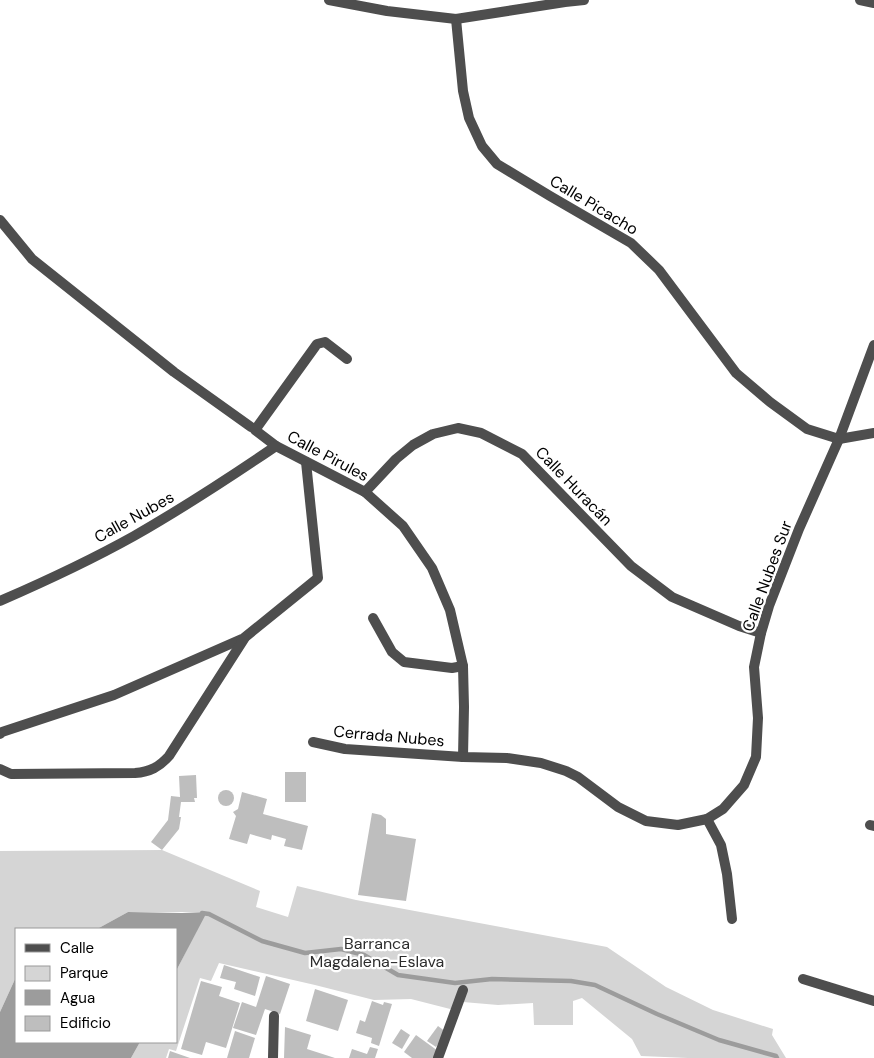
<svg xmlns="http://www.w3.org/2000/svg" width="874" height="1058" viewBox="0 0 874 1058" font-family="'DM Sans',sans-serif">
<style>
.green{fill:#d5d5d5}
.water{fill:#9c9c9c}
.lines{fill:none;stroke-linecap:round;stroke-linejoin:round}
.stream{stroke:#9c9c9c;stroke-width:4.5}
.building{fill:#bebebe}
.street{stroke:#4e4e4e;stroke-width:10}
.labels{text-anchor:middle;dominant-baseline:central;stroke-width:4.5;stroke-linejoin:round;paint-order:stroke}
.street-label{font-size:16px;fill:#000;stroke:#fff}
.park-label{font-size:16px;fill:#2c2c2c;stroke:#fff}
</style>
<rect width="100%" height="100%" fill="#fff"/>
<polygon class="green" points="162,850 260,891 256,907 288,917 297,886 356,900 607,947 666,987 713,1010 773,1029 772,1035 786,1058 688,1058 641,1056 632,1039 582,998 573,1001 573,1025 534,1025 533,1003 498,1005 463,1002 458,1011 411,999 374,1000 315,985 219,963 211,981 200,978 176,1051 169,1049 166,1058 131,1058 140,1042 176,1042 176,971 206,912 128,912 97,929 16,929 16,977 0,1012 0,851"/>
<g class="water">
<polygon points="128,912 182,913 207,912 176,971 176,929 97,929"/>
<polygon points="16,977 16,1042 140,1042 131,1058 0,1058 0,1012"/>
</g>
<g class="lines">
<polyline class="stream" points="202,913 209,914 262,941 305,953 341,949 364,955 398,975 455,983 492,979 571,981 595,985 657,1014 719,1040 776,1056 777,1058"/>
</g>
<g class="building">
<rect x="285" y="772" width="21" height="30"/>
<polygon points="196,775 197,798 194,798 195,802 181,802 179,817 181,817 179,829 162,850 151,842 168,820 171,796 180,797 179,776"/>
<circle cx="226" cy="798" r="8"/>
<polygon points="242,792 267,799 263,814 308,826 302,850 284,846 286,839 272,835 271,840 250,834 247,844 229,839 236,816 233,812 238,809"/>
<polygon points="372,813 381,815 386,819 386,834 416,839 406,901 358,895"/>
<polygon points="224,965 260,977 255,996 234,989 236,982 220,978"/>
<polygon points="266,976 290,984 280,1014 265,1009 256,1035 233,1028 242,1002 256,1007"/>
<polygon points="201,981 222,987 219,996 240,1003 226,1048 206,1042 202,1055 181,1049"/>
<polygon points="315,989 348,1000 338,1031 306,1021"/>
<polygon points="372,1001 383,1005 384,1002 392,1004 379,1046 371,1043 372,1038 356,1033 360,1020 365,1022"/>
<polygon points="438,1026 446,1032 436,1047 427,1041"/>
<polygon points="285,1027 311,1035 307,1049 335,1058 284,1058"/>
<polygon points="401,1029 410,1035 402,1049 392,1043"/>
<polygon points="235,1031 255,1038 249,1058 227,1058"/>
<polygon points="416,1035 438,1051 433,1058 412,1058 404,1052"/>
<polygon points="370,1047 378,1049 375,1058 349,1058 352,1049 367,1054"/>
<polygon points="170,1051 190,1058 168,1058"/>
</g>
<g class="lines">
<g class="street">
<polyline points="329,0 387,11 456,19 565,2 584,0"/>
<polyline points="860,0 874,3"/>
<polyline points="456,19 463,91 469,118 482,146 497,164 550,196 631,243 659,270 736,373 770,402 807,429 839,439 874,433"/>
<polyline points="0,220 32,259 174,372 251,427"/>
<polyline points="347,359 325,342 317,344 255,430 276,446 365,492 403,526 432,568 450,610 463,666 464,707 463,757"/>
<polyline points="365,492 396,459 413,445 433,434 458,428 481,433 522,454 631,566 672,597 739,626 761,633"/>
<path d="M0 601C46 581 91 560 134 536 183 508 229 478 276 446"/>
<polyline points="373,618 392,652 404,662 452,668 463,666"/>
<polyline points="0,734 2,732 114,695 244,638 318,578 306,462"/>
<polyline points="313,742 345,749 463,757 507,758 541,763 566,771 578,777 618,807 646,821 678,825 707,819 723,809 744,785 756,757 758,718 754,667 761,633 769,606 799,529 839,439 874,345"/>
<path d="M0 769 11 774 135 773C150 772 159 767 169 756L244 639"/>
<polyline points="707,819 721,845 727,874 732,919"/>
<polyline points="870,825 874,826"/>
<polyline points="803,979 874,1001"/>
<polyline points="273,1058 274,1016"/>
<polyline points="438,1058 463,990"/>
</g>
</g>
<g class="labels">
<g class="street-label">
<text transform="translate(594 205) rotate(31)">Calle Picacho</text>
<text transform="translate(328 456) rotate(28)">Calle Pirules</text>
<text transform="translate(574 486) rotate(46)">Calle Huracán</text>
<text transform="translate(134 517) rotate(-29)">Calle Nubes</text>
<text transform="translate(767 576) rotate(-70)">Calle Nubes Sur</text>
<text transform="translate(389 736) rotate(5)">Cerrada Nubes</text>
</g>
<g class="park-label">
<text x="377" y="943">Barranca<tspan x="377" dy="18">Magdalena-Eslava</tspan></text>
</g>
</g>
<rect x="15" y="928" width="162" height="115" fill="#ffffff" stroke="#999999"/>
<rect x="25" y="944" width="25" height="8" fill="#4e4e4e" stroke="#999999"/>
<text x="60" y="953" font-size="15" fill="#000000">Calle</text>
<rect x="25" y="966" width="25" height="15" fill="#d5d5d5" stroke="#999999"/>
<text x="60" y="978" font-size="15" fill="#000000">Parque</text>
<rect x="25" y="990" width="25" height="15" fill="#9c9c9c" stroke="#999999"/>
<text x="60" y="1003" font-size="15" fill="#000000">Agua</text>
<rect x="25" y="1016" width="25" height="15" fill="#bebebe" stroke="#999999"/>
<text x="60" y="1028" font-size="15" fill="#000000">Edificio</text>
</svg>
